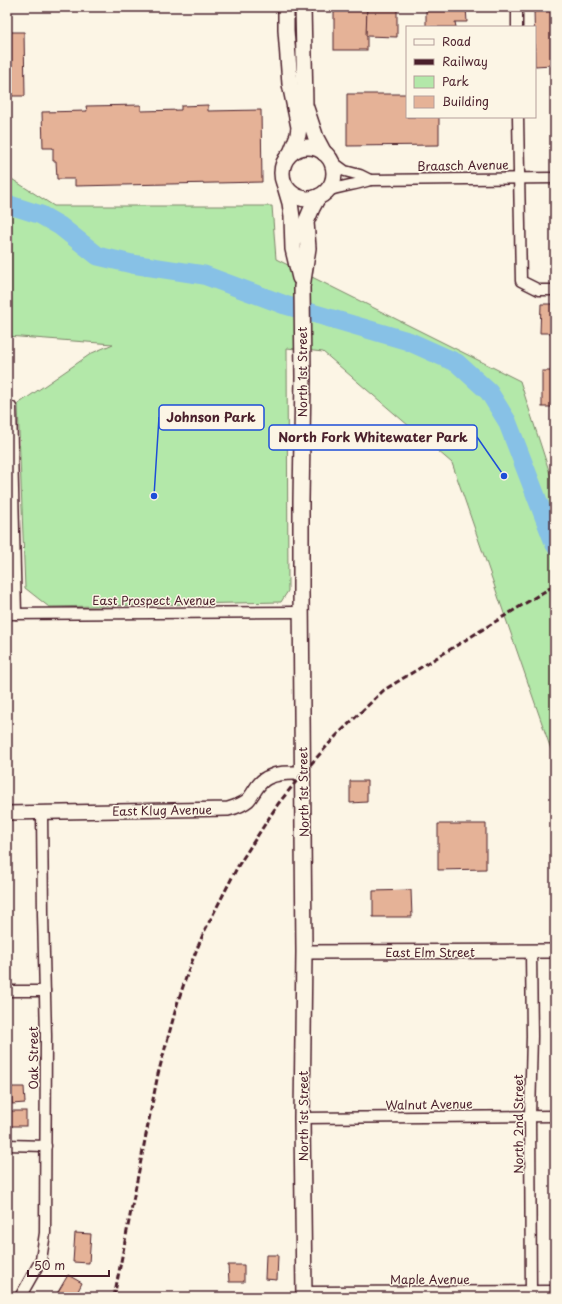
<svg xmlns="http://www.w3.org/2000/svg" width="562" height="1304" viewBox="0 0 562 1304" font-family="'Playpen Sans',sans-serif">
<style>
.green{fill:#b3e8a9;stroke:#7e846a}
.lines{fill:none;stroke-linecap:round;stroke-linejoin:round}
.river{stroke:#87c1e6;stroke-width:19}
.building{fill:#e5b297;stroke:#4a1f2b}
.minor-casing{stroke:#4a1f2b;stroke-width:13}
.tertiary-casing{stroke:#4a1f2b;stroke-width:16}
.secondary-casing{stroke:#4a1f2b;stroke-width:18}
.minor{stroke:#fcf5e5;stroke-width:10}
.tertiary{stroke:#fcf5e5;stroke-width:13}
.secondary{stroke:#fcf5e5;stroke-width:15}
.rail{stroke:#4a1f2b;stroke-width:3;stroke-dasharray:6 3;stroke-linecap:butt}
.labels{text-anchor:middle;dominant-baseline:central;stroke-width:3;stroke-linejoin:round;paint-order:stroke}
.street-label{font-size:12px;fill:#4a1f2b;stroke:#fcf5e5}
.leader{fill:none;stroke:#1d4ed8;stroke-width:1.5}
.callout-dot{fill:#1d4ed8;stroke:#fcf5e5;stroke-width:1.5}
.callout{fill:#fcf5e5;stroke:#1d4ed8;stroke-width:1.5}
.callout-label{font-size:13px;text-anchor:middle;font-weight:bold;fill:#4a1f2b}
</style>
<rect width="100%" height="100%" fill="#fcf5e5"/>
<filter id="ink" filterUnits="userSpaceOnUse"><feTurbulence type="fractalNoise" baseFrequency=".025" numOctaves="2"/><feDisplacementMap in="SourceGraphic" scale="8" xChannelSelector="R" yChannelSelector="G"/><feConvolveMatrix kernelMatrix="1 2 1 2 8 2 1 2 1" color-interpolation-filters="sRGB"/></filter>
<g filter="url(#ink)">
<polygon class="green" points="7,176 54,206 272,206 276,259 520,381 555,489 555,761 452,463 323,352 287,348 288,591 281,602 49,607 25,588 18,404 92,353 113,344 7,336"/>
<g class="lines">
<polyline class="river" points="7,204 41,215 60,226 98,256 132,264 204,275 285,305 408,341 457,363 489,392 507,421 555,545"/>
</g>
<g class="building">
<rect x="334" y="7" width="33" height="43"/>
<polygon points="367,7 397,7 397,37 366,36"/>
<polygon points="426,7 466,7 467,22 455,22 456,27 426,27"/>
<polygon points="534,7 555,7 555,23 552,23 552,65 535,66"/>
<polygon points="7,32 24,32 25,96 7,96"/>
<polygon points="347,94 407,94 407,117 439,117 439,145 347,146"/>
<polygon points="141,105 141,111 181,110 181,106 208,105 208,111 261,110 262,182 75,186 75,179 57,179 56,161 53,161 53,148 43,148 42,112 87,111 86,106"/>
<polygon points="541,304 555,304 555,333 540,333"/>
<rect x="542" y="371" width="13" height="36"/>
<polygon points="350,781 367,781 367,802 350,803"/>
<polygon points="438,824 486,824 486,869 438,870"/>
<polygon points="411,890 412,917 373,917 373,891"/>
<polygon points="11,1087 24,1087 25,1103 12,1104"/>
<rect x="7" y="1111" width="19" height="15"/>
<polygon points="75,1233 91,1234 89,1263 73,1262"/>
<polygon points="266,1255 278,1255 277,1280 265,1279"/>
<polygon points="228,1265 244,1265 244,1282 229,1282"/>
<polygon points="68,1275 82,1283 75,1297 55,1297"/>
</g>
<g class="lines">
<defs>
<g id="minor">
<polyline points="517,7 517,27"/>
<polyline points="518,117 521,281 539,290 555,290"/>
<polyline points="330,160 345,171 360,175 370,180"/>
<path d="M325 192C340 186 356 185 370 180L555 178"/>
<polyline points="7,407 11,407 16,614"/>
<polyline points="7,614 301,612"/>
<polyline points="531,952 532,1036 530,1116 531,1297"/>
<polyline points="7,991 45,991"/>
<polyline points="302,1118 555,1116"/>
<polyline points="7,1145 46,1146"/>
<polyline points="304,1292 555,1291"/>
<polyline points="20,1297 41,1260 45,1233 46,1036 43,914 42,813"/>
</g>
<g id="tertiary">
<path d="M7 813 228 809C236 807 242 805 248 800 255 792 258 781 269 777 279 772 291 773 303 773"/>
<polyline points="304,952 555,951"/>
</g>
<g id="secondary">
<polyline points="286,7 286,30 290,84 299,127 298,135 291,153"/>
<polyline points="303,7 305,105 316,138 324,153"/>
<circle cx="308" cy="173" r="26"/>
<polyline points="285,186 290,203 292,217 293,249 300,278"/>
<polyline points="304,1297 302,1118 304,952 301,592 301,500 303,377 302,287 308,248 306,222 312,208 318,197"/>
</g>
</defs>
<use href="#minor" class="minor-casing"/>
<use href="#tertiary" class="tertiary-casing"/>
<use href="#secondary" class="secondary-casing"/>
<use href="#minor" class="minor"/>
<use href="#tertiary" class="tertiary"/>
<use href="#secondary" class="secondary"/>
<polyline class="rail" points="114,1297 158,1074 178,1001 190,966 204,932 238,866 278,804 303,773 336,736 384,690 555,585"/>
</g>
</g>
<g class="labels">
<g class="street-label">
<text transform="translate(463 165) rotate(-1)">Braasch Avenue</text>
<text transform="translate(302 372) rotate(-90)">North 1st Street</text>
<text x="154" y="600">East Prospect Avenue</text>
<text transform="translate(303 792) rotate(-91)">North 1st Street</text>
<text transform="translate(162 810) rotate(-1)">East Klug Avenue</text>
<text x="430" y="952">East Elm Street</text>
<text transform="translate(33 1058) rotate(-90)">Oak Street</text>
<text transform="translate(429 1104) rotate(-1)">Walnut Avenue</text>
<text transform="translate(303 1116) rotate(-90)">North 1st Street</text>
<text transform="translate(518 1124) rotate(-90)">North 2nd Street</text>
<text x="430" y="1279">Maple Avenue</text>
</g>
</g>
<path class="leader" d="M154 496L159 417M504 476L477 437"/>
<g class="callout-dot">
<circle cx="154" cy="496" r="4"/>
<circle cx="504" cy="476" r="4"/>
</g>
<g class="callout">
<rect x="159" y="405" width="105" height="25" rx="4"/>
<rect x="269" y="425" width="208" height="25" rx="4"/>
</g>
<g class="callout-label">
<text x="211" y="422">Johnson Park</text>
<text x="373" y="442">North Fork Whitewater Park</text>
</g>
<rect width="562" height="1304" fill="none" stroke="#fcf5e5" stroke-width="24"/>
<rect x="12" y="12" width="538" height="1280" fill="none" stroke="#4a1f2b" stroke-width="1.5" filter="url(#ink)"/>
<rect x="406" y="26" width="130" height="92" fill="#fcf5e5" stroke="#b59f9b"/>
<rect x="414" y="39" width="20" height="6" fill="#fcf5e5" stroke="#b59f9b"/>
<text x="442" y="46" font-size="12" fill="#4a1f2b">Road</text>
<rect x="414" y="59" width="20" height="6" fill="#4a1f2b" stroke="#b59f9b"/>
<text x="442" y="66" font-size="12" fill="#4a1f2b">Railway</text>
<rect x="414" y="76" width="20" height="12" fill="#b3e8a9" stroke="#b59f9b"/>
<text x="442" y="86" font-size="12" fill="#4a1f2b">Park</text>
<rect x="414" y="96" width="20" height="12" fill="#e5b297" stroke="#b59f9b"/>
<text x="442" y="106" font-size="12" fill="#4a1f2b">Building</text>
<path d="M28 1270v6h81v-6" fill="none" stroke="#4a1f2b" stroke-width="2"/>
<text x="34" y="1270" font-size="12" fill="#4a1f2b" stroke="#fcf5e5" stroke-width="3" paint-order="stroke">50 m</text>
</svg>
